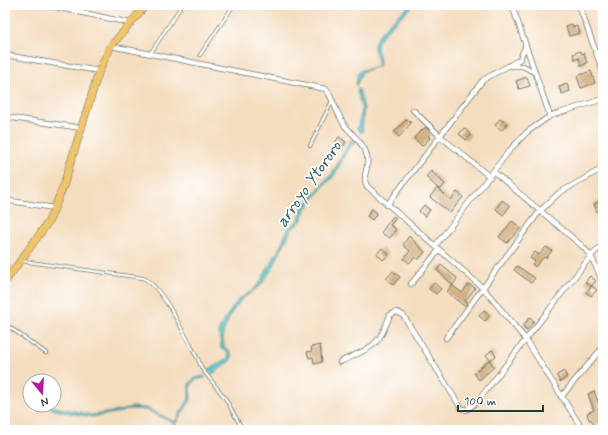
<svg xmlns="http://www.w3.org/2000/svg" width="608" height="435" viewBox="0 0 608 435" font-family="Mynerve,sans-serif">
<style>
.water{fill:#5bc8d0;stroke:#3d8282}
.building{fill:#d3af82}
.lines{fill:none;stroke-linecap:round;stroke-linejoin:round}
.service-casing{stroke:#6a7565;stroke-width:4}
.minor-casing{stroke:#6a7565;stroke-width:6}
.primary-casing{stroke:#6a7565;stroke-width:8}
.service{stroke:#fff;stroke-width:2.5}
.minor{stroke:#fff;stroke-width:4.5}
.primary{stroke:#f0c469;stroke-width:7}
.labels{text-anchor:middle;dominant-baseline:central;stroke-width:3.5;stroke-linejoin:round;paint-order:stroke}
.water-label{font-size:17px;font-style:italic;fill:#2e605b;stroke:#fff}
</style>
<rect width="100%" height="100%" fill="#fff"/>
<filter id="ink" filterUnits="userSpaceOnUse"><feTurbulence type="fractalNoise" baseFrequency=".025" numOctaves="2"/><feDisplacementMap in="SourceGraphic" scale="8" xChannelSelector="R" yChannelSelector="G"/><feConvolveMatrix kernelMatrix="1 2 1 2 8 2 1 2 1" color-interpolation-filters="sRGB"/></filter>
<filter id="wash" filterUnits="userSpaceOnUse"><feTurbulence type="fractalNoise" baseFrequency=".012" numOctaves="4" result="noise"/><feDisplacementMap in="SourceGraphic" scale="16" xChannelSelector="R" yChannelSelector="G"/><feGaussianBlur stdDeviation="0.9" result="paint"/><feColorMatrix in="noise" values="0 0 0 0 0 0 0 0 0 0 0 0 0 0 0 0 0 1.4 0 .05"/><feComposite in="paint" operator="in"/></filter>
<g filter="url(#wash)">
<rect width="100%" height="100%" fill="#f4ddbf"/>
<g class="water">
<path d="M411 5H414C405 13 379 34 377 45 376 53 382 58 379 66L362 72 356 86 357 75 361 70 374 68 378 64C378 57 373 52 374 45 376 32 401 13 411 5Z"/>
<polygon points="359,89 364,108 362,133 357,129 362,111 357,90"/>
<polygon points="351,139 355,143 348,148 334,176 323,187 305,210 302,220 290,232 272,269 261,285 241,300 230,315 223,333 224,347 230,351 232,357 229,362 213,374 208,370 227,359 229,356 228,352 221,349 219,330 222,323 238,300 253,290 260,282 279,249 288,229 299,220 303,206 332,174"/>
<polygon points="203,376 206,378 195,380 190,387 191,400 178,419 173,430 172,430 174,423 146,410 129,409 122,412 92,417 54,410 47,405 91,415 124,410 131,407 146,408 175,422 189,399 189,384 195,378"/>
</g>
<g id="blocks">
<g class="building">
<polygon points="572,24 573,27 577,26 580,33 569,36 566,26"/>
<polygon points="580,51 582,54 584,53 587,63 581,66 579,58 575,60 573,54"/>
<polygon points="591,71 595,83 581,88 577,76"/>
<polygon points="527,77 530,86 519,89 516,81"/>
<polygon points="567,84 570,91 562,94 559,87"/>
<polygon points="407,119 411,123 399,137 394,132"/>
<polygon points="500,119 507,124 502,130 495,125"/>
<polygon points="424,128 427,128 431,133 428,136 430,138 422,146 414,138"/>
<polygon points="464,128 471,135 466,140 459,134"/>
<polygon points="339,137 346,142 341,148 334,144"/>
<polygon points="431,171 445,184 440,190 426,177"/>
<polygon points="437,188 451,200 457,192 463,197 450,213 430,197"/>
<polygon points="502,200 510,206 503,215 496,209"/>
<polygon points="600,201 603,210 597,212 594,204"/>
<polygon points="424,205 430,210 425,217 419,211"/>
<polygon points="372,209 377,213 372,220 367,216"/>
<polygon points="393,216 396,218 390,225 396,229 390,238 381,233"/>
<polygon points="512,221 521,228 507,243 499,237"/>
<polygon points="409,236 425,252 418,260 415,257 409,263 404,259 410,251 403,245"/>
<polygon points="546,247 552,251 546,258 544,257 535,267 532,264 535,261 530,258 535,252 539,255"/>
<polygon points="382,248 389,254 383,260 377,254"/>
<polygon points="441,265 457,278 453,285 437,270"/>
<polygon points="517,266 535,278 531,283 514,270"/>
<polygon points="393,271 400,277 393,285 386,279"/>
<polygon points="590,276 596,281 591,286 585,282"/>
<polygon points="434,283 441,289 436,294 429,289"/>
<polygon points="469,284 475,288 465,301 467,303 464,306 447,292 452,285 462,293"/>
<polygon points="592,286 597,290 591,296 586,292"/>
<polygon points="484,310 490,315 485,321 479,316"/>
<polygon points="530,317 534,321 527,330 523,326"/>
<polygon points="320,345 322,362 314,364 313,357 309,358 307,352 312,351 311,347"/>
<polygon points="492,350 496,356 490,360 486,355"/>
<polygon points="489,360 494,367 479,380 474,373"/>
<polygon points="564,371 567,377 560,382 557,375"/>
<polygon points="594,391 600,407 603,406 603,422 594,426 591,419 589,420 587,413 594,410 588,394"/>
</g>
</g>
</g>
<g filter="url(#ink)">
<use href="#blocks" fill-opacity="0" stroke="#6a7565" stroke-width="1"/>
<g class="lines">
<defs>
<g id="service">
<polyline points="150,54 182,5"/>
<polyline points="200,55 234,5"/>
<polyline points="310,146 332,101"/>
<path d="M22 261 143 278C164 288 186 338 198 359L202 369 225 398 243 430"/>
<polyline points="5,324 46,353"/>
</g>
<g id="minor">
<polyline points="46,5 130,23"/>
<polyline points="512,5 550,116"/>
<polyline points="579,5 603,72"/>
<path d="M111 46 326 89C334 100 337 116 346 127 354 136 365 145 367 157 370 168 361 175 367 186L484 289 526 340 583 430"/>
<polyline points="5,55 99,71"/>
<polyline points="510,65 520,59 525,47"/>
<polyline points="413,110 440,136 490,177"/>
<polyline points="5,117 82,128"/>
<polyline points="494,172 581,245 591,256 603,282"/>
<polyline points="5,200 54,208"/>
<polyline points="387,205 483,80 508,66 523,66 534,72"/>
<polyline points="435,246 509,151 527,132 550,116 603,99"/>
<polyline points="411,284 439,250"/>
<polyline points="446,338 539,212 559,193 603,168"/>
<path d="M340 362C371 347 378 349 390 315L397 312 403 315 461 408 466 410 477 402 591 256 603 244"/>
<polyline points="561,397 603,347"/>
</g>
<polyline id="primary" points="5,282 49,221 63,187 99,71 111,46 146,5"/>
</defs>
<use href="#service" class="service-casing"/>
<use href="#minor" class="minor-casing"/>
<use href="#primary" class="primary-casing"/>
<use href="#service" class="service"/>
<use href="#minor" class="minor"/>
<use href="#primary" class="primary"/>
</g>
</g>
<g class="labels">
<g class="water-label">
<text transform="translate(309 184) rotate(-55)">arroyo Ytororo</text>
</g>
</g>
<rect width="608" height="435" fill="none" stroke="#fff" stroke-width="20"/>
<g transform="translate(42 393) rotate(162)"><circle r="19" fill="#ffffff" stroke="#a5b1ae"/>
<path d="M0-3L7 15L0 10L-7 15Z" fill="#b5179e"/>
<text y="-6" font-size="11" font-weight="bold" text-anchor="middle" fill="#1f3d34">N</text>
</g>
<path d="M458 405v6h85v-6" fill="none" stroke="#1f3d34" stroke-width="2"/>
<text x="464" y="405" font-size="12" fill="#1f3d34" stroke="#ffffff" stroke-width="3" paint-order="stroke">100 m</text>
</svg>
